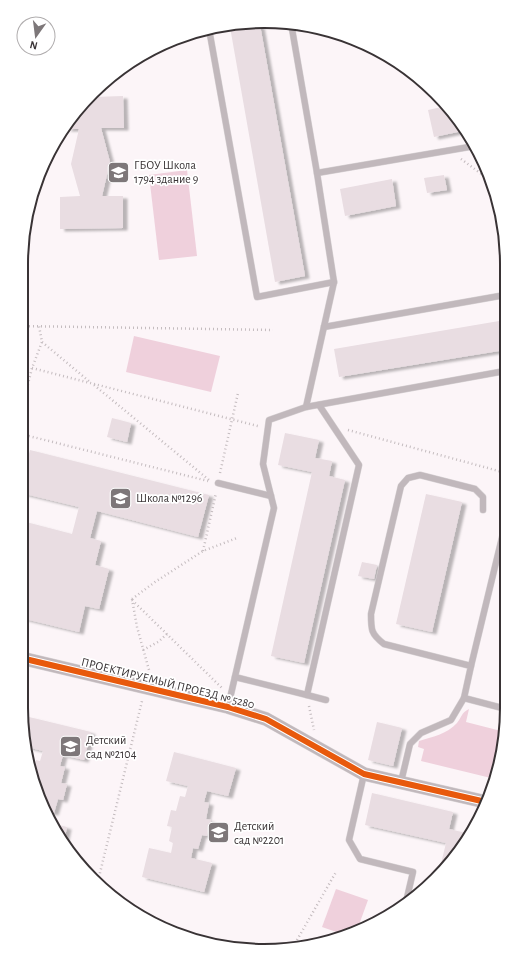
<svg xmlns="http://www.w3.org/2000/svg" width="528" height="972" viewBox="0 0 528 972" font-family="'Alegreya Sans',sans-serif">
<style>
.green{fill:#efd0dc}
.building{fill:#e9dde2;filter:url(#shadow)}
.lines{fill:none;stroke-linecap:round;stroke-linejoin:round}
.service-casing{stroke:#d8d3d5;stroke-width:7}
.minor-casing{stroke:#d8d3d5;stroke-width:14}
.path{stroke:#c4bcbf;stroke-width:2.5;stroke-dasharray:1 3;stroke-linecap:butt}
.service{stroke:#c1b8bc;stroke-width:6}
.minor{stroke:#c1b8bc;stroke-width:13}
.cycleway-casing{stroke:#fff;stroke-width:8}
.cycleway{stroke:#e8590c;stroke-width:6}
.labels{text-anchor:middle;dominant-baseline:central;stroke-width:3.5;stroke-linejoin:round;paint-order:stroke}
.poi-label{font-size:12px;fill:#393335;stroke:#fff;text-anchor:start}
.street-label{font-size:12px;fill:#393335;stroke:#fff}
.rim{fill:none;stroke:#393335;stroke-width:2}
</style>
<defs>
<filter id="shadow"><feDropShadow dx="4.5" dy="2.5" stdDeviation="1" flood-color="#0004"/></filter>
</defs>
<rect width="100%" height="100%" fill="#fcf5f8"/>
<g class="green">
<polygon points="187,170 197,256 159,260 149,175"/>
<polygon points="134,336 220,356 211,392 126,372"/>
<path d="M469 709 466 722 505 732 499 771 495 779 421 761 424 749 418 747 419 741C432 737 447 734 457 723 462 717 461 713 469 709Z"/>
<polygon points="336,889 368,900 356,933 345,935 322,927"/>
</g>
<g class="building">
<polygon points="260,25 305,276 275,282 230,27"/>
<polygon points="123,96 124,128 101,128 110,162 102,196 123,196 123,228 60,229 60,197 80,196 71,164 79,129 66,129 94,97"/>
<polygon points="446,106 467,130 434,137 428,110"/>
<polygon points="444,175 447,190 427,193 424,178"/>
<polygon points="392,179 396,206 345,216 340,189"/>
<polygon points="505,320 505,350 339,377 334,349"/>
<polygon points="112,418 131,423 127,442 107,437"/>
<polygon points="285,433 319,440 315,458 332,461 329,476 345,480 304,663 271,656 312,472 278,465"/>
<polygon points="30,450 209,495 198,537 97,511 90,538 101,541 95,565 109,569 99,609 85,606 79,632 21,618 21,543 26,522 72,534 79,507 21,493 21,484"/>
<polygon points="426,494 462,502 432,632 396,624"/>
<polygon points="362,562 377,565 374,579 358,576"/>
<polygon points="29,717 91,732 84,760 63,755 60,766 65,767 61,783 67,784 63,800 58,799 54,813 49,812 49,814 34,786 32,775 36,760 40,761 43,751 27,747 25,733"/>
<polygon points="377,722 402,728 393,766 368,760"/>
<polygon points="174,752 236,768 228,796 207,791 204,802 209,803 206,819 211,820 207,836 202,835 198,849 193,848 191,858 212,863 204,892 142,877 149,848 171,853 173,843 169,841 172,827 167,826 171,810 176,811 180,796 185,797 188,786 166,781"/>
<polygon points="372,793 453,812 449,829 466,833 464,842 439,872 446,843 365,825"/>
<polygon points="54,824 67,827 64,842 57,829"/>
</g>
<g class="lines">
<defs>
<g id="service">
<polyline points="291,23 317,173 334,282 306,407"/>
<polyline points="209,29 257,297 334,282"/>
<polyline points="317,173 475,146"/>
<polyline points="324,327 505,295"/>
<polyline points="218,483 271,496"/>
<polyline points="471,666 506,521"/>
<polyline points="235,677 307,695 359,465 319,405"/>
<polyline points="307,695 326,700"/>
<path d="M464 698 471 666 384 644C371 634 371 630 371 614L401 486 408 478 420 475 475 489 483 497V510"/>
<polyline points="228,707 274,508 263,464 269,420 306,407 505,371"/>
<polyline points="364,774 349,840 360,859 413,872 406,902"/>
<polyline points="401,782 410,744 421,733 451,720 464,698 506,709"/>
</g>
<polyline id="minor" points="21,658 228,707 266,719 364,774 486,802"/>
</defs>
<use href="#service" class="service-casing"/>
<use href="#minor" class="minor-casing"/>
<g class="path">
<polyline points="461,159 491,181"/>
<polyline points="21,326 273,330"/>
<polyline points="42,342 90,382"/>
<polyline points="32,368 258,426"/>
<polyline points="94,385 209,480"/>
<polyline points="21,412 32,368 42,342 39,326"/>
<polyline points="348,430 506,473"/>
<polyline points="21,434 208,481"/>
<polyline points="220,473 238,393"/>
<polyline points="203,551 216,493"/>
<polyline points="132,599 137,627 149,670 148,675"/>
<polyline points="132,599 155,582 203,551 237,538"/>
<polyline points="132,600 223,689"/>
<polyline points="143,650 158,642 167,634"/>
<polyline points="309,706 314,730"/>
<polyline points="98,881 142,701"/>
<polyline points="293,947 336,872"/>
</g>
<use href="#service" class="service"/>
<use href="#minor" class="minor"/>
<defs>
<polyline id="cycleway" points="21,658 228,707 266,719 364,774 486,802"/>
</defs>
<use href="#cycleway" class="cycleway-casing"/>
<use href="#cycleway" class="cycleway"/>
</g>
<defs>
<symbol id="school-square" viewBox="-11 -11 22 22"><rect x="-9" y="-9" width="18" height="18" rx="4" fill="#7d7779" stroke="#fff"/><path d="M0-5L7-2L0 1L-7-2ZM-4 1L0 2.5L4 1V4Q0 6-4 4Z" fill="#fff"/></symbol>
</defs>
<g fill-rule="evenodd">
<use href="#school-square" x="106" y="160" width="25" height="25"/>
<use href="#school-square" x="108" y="486" width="25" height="25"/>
<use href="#school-square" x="58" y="734" width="25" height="25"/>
<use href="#school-square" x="206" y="820" width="25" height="25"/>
</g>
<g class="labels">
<g class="poi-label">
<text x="134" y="165">ГБОУ Школа<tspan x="134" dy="14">1794 здание 9</tspan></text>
<text x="136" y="498">Школа №1296</text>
<text x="86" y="740">Детский<tspan x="86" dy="14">сад №2104</tspan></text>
<text x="234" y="826">Детский<tspan x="234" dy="14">сад №2201</tspan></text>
</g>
<g class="street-label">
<text transform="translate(168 683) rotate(14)">ПРОЕКТИРУЕМЫЙ ПРОЕЗД № 5280</text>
</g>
</g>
<path d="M0 0H528V972H0ZM264 28H264A236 236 0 0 1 500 264V708A236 236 0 0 1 264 944H264A236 236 0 0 1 28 708V264A236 236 0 0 1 264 28Z" fill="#fff" fill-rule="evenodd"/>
<path class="rim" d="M264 28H264A236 236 0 0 1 500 264V708A236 236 0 0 1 264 944H264A236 236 0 0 1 28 708V264A236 236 0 0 1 264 28Z"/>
<g transform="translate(36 36) rotate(194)"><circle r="19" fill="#ffffff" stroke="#b0adae"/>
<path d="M0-3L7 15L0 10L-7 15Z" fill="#7d7779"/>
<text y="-6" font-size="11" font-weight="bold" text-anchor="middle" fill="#393335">N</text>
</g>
</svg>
